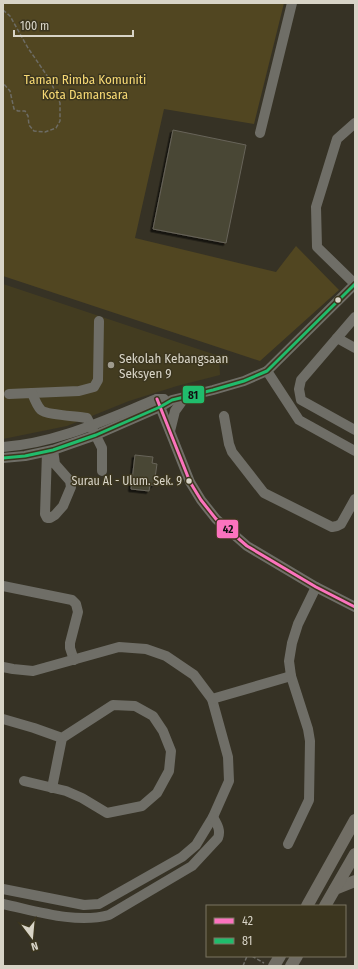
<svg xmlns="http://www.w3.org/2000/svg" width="358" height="969" viewBox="0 0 358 969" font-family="'Fira Sans Condensed',sans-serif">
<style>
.built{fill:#433c20}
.green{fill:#514621}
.building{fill:#4a4635;stroke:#676459;filter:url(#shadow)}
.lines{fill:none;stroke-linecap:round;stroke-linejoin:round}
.path{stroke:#6d6c65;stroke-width:1.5;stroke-dasharray:4 2;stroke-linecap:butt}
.minor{stroke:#6f6e67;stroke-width:10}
.major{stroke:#716e65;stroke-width:12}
.bus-1-casing{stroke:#3c361f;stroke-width:6}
.bus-2-casing{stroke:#3c361f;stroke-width:6}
.bus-1{stroke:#fc73be;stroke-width:3}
.bus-2{stroke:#20bc6c;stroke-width:3}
.bus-dot{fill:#d8d4c7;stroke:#3c361f;stroke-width:1.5}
.poi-dot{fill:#9f9b8e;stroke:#3c361f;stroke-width:1.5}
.labels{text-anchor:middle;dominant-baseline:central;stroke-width:3;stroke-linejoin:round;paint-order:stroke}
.bus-label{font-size:12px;fill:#d8d4c7;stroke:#3c361f;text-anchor:end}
.park-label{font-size:13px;fill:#f7d974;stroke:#3c361f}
.poi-label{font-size:13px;fill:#d8d4c7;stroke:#3c361f;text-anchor:start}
.line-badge{stroke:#3c361f;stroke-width:1.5}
.pale-badge-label{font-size:11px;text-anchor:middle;font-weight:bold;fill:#111}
</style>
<defs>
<filter id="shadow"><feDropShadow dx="-2.5" dy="2.5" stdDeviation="0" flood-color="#0009"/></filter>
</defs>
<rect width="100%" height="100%" fill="#363225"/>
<polygon class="built" points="3,284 219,356 220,375 177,386 129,401 67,426 3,439"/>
<polygon class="green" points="3,3 284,3 254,124 164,109 135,238 276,272 296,246 339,290 260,361 3,276"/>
<g class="building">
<polygon points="173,130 246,145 226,243 153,229"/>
<polygon points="135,455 153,457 152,463 157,464 154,485 150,485 149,491 131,489"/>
</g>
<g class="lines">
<g class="path">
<polyline points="3,10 10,16 28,48 50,80 60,103 60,121 56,128 45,132 34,131 29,125 28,116 25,111 18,111 14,109 10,91 3,83"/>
<polyline points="252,956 264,963"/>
<polyline points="243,966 247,956"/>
</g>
<g class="minor">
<polyline points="260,133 292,3"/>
<polyline points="355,284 317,247 316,207 337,139 355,123"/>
<polyline points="355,317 301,380 299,389 301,400 355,430"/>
<polyline points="337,338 355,348"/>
<polyline points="267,371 299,420 355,451"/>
<polyline points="32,393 79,391 94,387 98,380 99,321"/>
<path d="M9 394 32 393C34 398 37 406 41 410 46 415 77 416 87 418L102 448V471"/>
<polyline points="157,399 190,482 201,500 216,519 247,546 316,587 355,607"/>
<polyline points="224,416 229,444 232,452 264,493 332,527 337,526 341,524 355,499"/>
<polyline points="170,431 175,411 185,397"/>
<path d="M3 447C58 443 107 419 157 399H164"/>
<polyline points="47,452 45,514 47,518 50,518 55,515 63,506 71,487 70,481 55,464 53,450"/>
<polyline points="3,458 25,456 53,450 96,435 160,407 172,400 213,390 244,381 267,371 355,284"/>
<polyline points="3,586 72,600 76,604 78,612 70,643 70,648 74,660"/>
<polyline points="3,667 13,669 33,671 119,647 146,649 166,656 194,675 212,699 228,757 229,781 213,817 196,845 182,857 99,904 84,905 3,889"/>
<polyline points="212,699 291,676"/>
<polyline points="3,719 34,728 62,738 113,705 135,706 153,716 163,731 171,751 169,771 157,793 142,806 107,813 82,798 66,791 24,781"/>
<polyline points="52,788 62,738"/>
<polyline points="288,844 309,800 310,741 308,729 291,676 289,661 292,643 298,624 316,587"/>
<path d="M3 904C36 911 76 924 109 915L192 866 218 838C221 830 217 824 213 817"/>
</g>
<g class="major">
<polyline points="335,889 355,881"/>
<polyline points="307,906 355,820"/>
<polyline points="325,906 355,854"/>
<polyline points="274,966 280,956"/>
<polyline points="291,966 297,956"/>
</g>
<defs>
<polyline id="bus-1" points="157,399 190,482 201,500 216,519 247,546 316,587 355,607"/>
<polyline id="bus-2" points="3,458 25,456 53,450 96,435 160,407 172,400 213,390 244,381 267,371 355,284"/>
</defs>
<use href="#bus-1" class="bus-1-casing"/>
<use href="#bus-2" class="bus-2-casing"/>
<use href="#bus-1" class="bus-1"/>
<use href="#bus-2" class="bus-2"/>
</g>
<g class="bus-dot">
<circle cx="338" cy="300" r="3.5"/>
<circle cx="189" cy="481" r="3.5"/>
</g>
<circle class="poi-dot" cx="111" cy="365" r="4"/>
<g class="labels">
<g class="bus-label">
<text x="182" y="481">Surau Al - Ulum. Sek. 9</text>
</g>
<g class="park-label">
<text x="85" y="79">Taman Rimba Komuniti<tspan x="85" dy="15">Kota Damansara</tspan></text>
</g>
<g class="poi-label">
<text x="119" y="358">Sekolah Kebangsaan<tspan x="119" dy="15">Seksyen 9</tspan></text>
</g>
</g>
<g class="line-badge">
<rect x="182" y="385" width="23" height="19" rx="4" fill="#20bc6c"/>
<rect x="216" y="519" width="23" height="20" rx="4" fill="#fc73be"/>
</g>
<g class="pale-badge-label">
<text x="193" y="399">81</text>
<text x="228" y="533">42</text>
</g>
<rect width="358" height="969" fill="none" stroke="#d8d4c7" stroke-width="8"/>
<rect x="206" y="905" width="140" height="52" fill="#3c361f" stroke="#7a7562"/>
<rect x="214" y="918" width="20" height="6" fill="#fc73be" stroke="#7a7562"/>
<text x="242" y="925" font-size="12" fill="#d8d4c7">42</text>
<rect x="214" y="938" width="20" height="6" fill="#20bc6c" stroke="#7a7562"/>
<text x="242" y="945" font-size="12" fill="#d8d4c7">81</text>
<g transform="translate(32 937) rotate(164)" stroke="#3c361f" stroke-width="3" paint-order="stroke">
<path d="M0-3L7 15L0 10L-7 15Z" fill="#d8d4c7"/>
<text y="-6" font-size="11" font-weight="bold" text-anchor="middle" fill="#d8d4c7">N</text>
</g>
<path d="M14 30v6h119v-6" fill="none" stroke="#d8d4c7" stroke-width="2"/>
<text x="20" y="30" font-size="12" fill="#d8d4c7" stroke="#3c361f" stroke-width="3" paint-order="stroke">100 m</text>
</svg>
